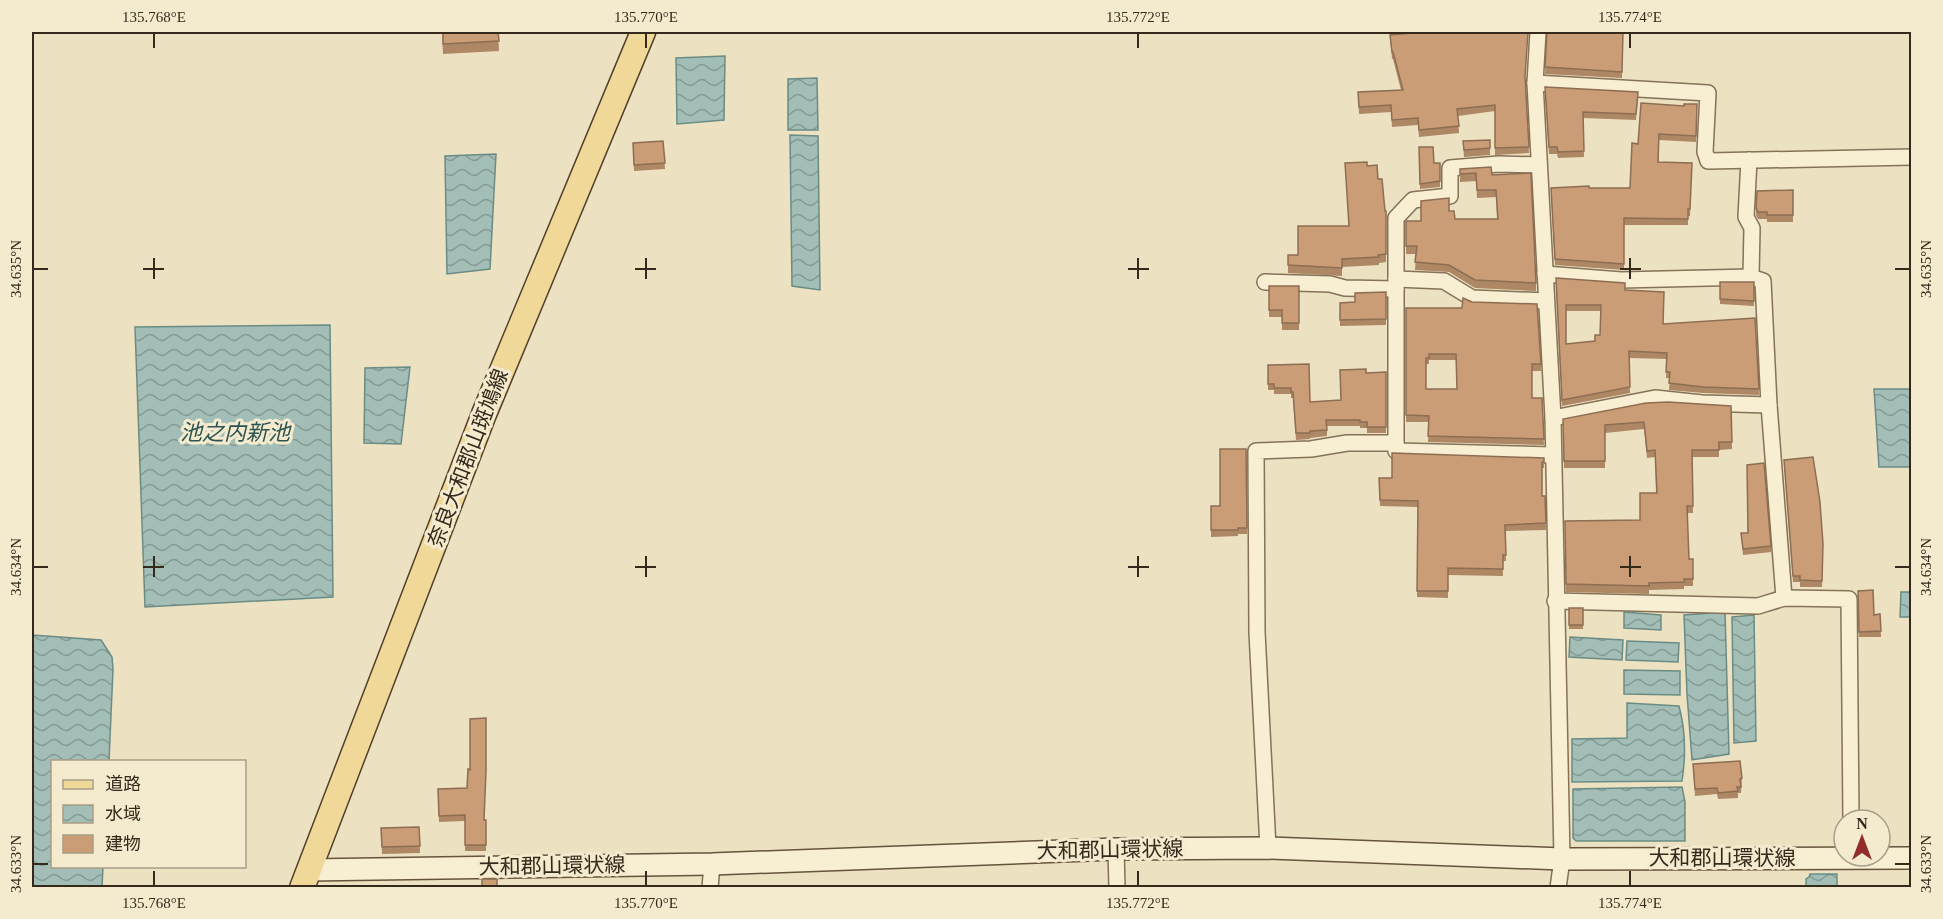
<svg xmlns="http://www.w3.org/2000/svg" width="1943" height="919" viewBox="0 0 1943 919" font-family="'Times New Roman','Noto Sans JP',serif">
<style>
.water{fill:url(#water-waves);stroke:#6a8c85;stroke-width:1.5}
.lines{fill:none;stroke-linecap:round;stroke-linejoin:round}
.street-casing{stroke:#857258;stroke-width:18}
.secondary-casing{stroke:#66533c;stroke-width:24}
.primary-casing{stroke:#52402d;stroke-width:27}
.street{stroke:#f8eed2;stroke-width:15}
.secondary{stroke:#f8eed2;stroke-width:21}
.primary{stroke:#f0d898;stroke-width:24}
.wall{fill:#ae8765;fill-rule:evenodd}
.building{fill:#ca9d76;stroke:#8d6e53;stroke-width:1.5;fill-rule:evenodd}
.ticks{fill:none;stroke:#35291c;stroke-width:2}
.labels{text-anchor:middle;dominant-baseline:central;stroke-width:6;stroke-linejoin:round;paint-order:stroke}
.street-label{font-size:21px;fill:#35291c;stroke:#f4ebcf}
.water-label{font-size:22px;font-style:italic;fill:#2c5453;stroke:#f4ebcf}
.neatline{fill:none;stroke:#35291c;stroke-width:2}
.ticks-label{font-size:15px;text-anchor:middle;fill:#35291c}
</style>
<defs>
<pattern id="water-waves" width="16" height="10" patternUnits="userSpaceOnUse" patternTransform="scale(1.5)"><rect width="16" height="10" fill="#a3beb7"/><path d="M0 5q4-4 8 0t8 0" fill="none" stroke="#869a94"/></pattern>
</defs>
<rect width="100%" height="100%" fill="#ece1c0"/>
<g class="water">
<polygon points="725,56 724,120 677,124 676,58"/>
<polygon points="817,78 818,130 788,130 788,79"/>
<polygon points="790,135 818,136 820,290 792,286"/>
<polygon points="496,154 490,269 447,274 445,156"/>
<polygon points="330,325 333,597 145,607 135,327"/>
<polygon points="410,367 401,444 364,443 365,368"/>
<polygon points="1874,389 1911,389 1911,467 1879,467"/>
<polygon points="1901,592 1911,592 1911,617 1900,617"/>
<polygon points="1624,612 1661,615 1661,630 1624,628"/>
<polygon points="1725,612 1729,754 1692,760 1687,694 1684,615"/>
<polygon points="1754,615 1756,741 1734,743 1732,617"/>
<polygon points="32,635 101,640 112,657 113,669 109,761 52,762 52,866 103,867 102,887 32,887"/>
<polygon points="1570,637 1623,640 1622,660 1569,657"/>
<polygon points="1627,641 1679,643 1678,662 1626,660"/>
<polygon points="1624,670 1680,671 1680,695 1624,694"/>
<path d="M1627 703 1679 706C1686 732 1686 755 1682 781L1572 782V739L1627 738Z"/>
<polygon points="1682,787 1685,802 1685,841 1576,841 1573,838 1573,789"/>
<polygon points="1810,874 1837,874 1837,887 1806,887 1806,879 1809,877"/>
</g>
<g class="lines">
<defs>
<g id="street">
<polyline points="1538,32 1535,83 1553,418 1562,859 1558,888"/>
<polyline points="1535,83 1708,93 1705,152 1708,161 1912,157"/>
<polyline points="1749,160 1746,217 1752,228 1751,277 1763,281 1769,405 1784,598"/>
<polyline points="1545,274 1621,280 1751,277"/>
<polyline points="1396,279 1444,281 1472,298 1546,301"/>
<polyline points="1265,282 1330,284 1345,288 1396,289"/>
<polyline points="1553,418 1655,398 1702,403 1769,405"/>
<polyline points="1396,443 1396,451 1553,455"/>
<polyline points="1555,601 1758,606 1784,598 1849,599 1851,820"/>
<polyline points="1268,848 1257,632 1256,451 1311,449 1347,443 1396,443 1396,218 1413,200 1450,196 1450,168 1499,164 1539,165"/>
<polyline points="1116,849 1117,888"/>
<polyline points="710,888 712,864"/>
</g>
<polyline id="secondary" points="308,870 712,864 1116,849 1268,848 1562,859 1912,858"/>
<polyline id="primary" points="302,888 484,414 643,32"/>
</defs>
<use href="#street" class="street-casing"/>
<use href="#secondary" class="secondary-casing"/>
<use href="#primary" class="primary-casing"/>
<use href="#street" class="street"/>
<use href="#secondary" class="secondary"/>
<use href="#primary" class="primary"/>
</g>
<g class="wall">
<polygon points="442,32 498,32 499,51 443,54"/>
<polygon points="1547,32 1623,32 1622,78 1545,74"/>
<polygon points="1390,35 1525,79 1529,153 1495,155 1495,111 1458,116 1459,133 1419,137 1418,125 1392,127 1391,112 1359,114 1358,92 1401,90 1393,59 1392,59"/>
<polygon points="1545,93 1638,99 1636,120 1583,118 1584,157 1558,158 1557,154 1549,154"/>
<polygon points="1697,104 1696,142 1659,140 1659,162 1692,163 1690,216 1688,216 1688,225 1624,225 1624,270 1555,265 1551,195 1589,188 1630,188 1638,144"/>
<polygon points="1490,140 1490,155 1464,157 1463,141"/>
<polygon points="663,141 665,169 634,171 633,143"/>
<polygon points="1419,147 1434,163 1440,163 1440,187 1420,189"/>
<polygon points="1345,163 1367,166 1378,179 1385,211 1386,211 1386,262 1379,263 1379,265 1342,267 1342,276 1288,273 1288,255 1298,255 1349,226"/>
<polygon points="1460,169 1492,175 1536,283 1536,291 1475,288 1449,272 1415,270 1416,254 1406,254 1406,221 1421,221 1449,211 1455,219 1497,219 1496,197 1477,198 1476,181 1460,182"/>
<polygon points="1793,190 1793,222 1767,222 1767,219 1758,219 1756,215 1757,191"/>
<polygon points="1720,282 1754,282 1754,306 1720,304"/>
<path d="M1556 285 1625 290 1663 324 1755 318 1759 395 1703 393 1669 390 1670 378H1666L1667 359 1629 358 1630 393 1562 406ZM1566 311H1601L1600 335 1595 341 1566 344Z"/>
<polygon points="1269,286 1299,286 1299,330 1282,330 1282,317 1269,317"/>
<polygon points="1386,292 1386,325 1340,326 1340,303 1355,302"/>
<path d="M1406 308 1541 364V371H1532V398H1542L1544 445 1428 442 1429 422H1406ZM1429 360H1456L1457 389H1426V364H1429Z"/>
<polygon points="1268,365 1310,402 1341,400 1366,373 1386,372 1386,433 1367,433 1367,428 1360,428 1360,426 1327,426 1327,436 1310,438 1310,439 1296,440 1293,398 1291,398 1291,394 1274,394 1274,390 1268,390"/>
<polygon points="1731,406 1732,449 1719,450 1719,457 1692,457 1693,513 1687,513 1689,559 1693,559 1693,586 1684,586 1684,589 1649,590 1649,594 1566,592 1565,521 1640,520 1656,493 1655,457 1647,458 1644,429 1605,433 1605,468 1564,468 1563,419"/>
<polygon points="1246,449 1247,534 1238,534 1238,536 1211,537 1211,506 1220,506"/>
<polygon points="1544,458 1544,468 1542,468 1542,496 1545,496 1546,530 1505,531 1506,561 1503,561 1503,576 1448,575 1448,598 1417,597 1418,507 1380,506 1379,478 1392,478"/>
<polygon points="1784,460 1823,544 1822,587 1800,587 1800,582 1793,582"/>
<polygon points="1741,533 1748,533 1771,546 1771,552 1743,555"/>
<polygon points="1858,591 1874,615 1880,614 1881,637 1859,637"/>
<rect x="1569" y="608" width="14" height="21"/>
<polygon points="1693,764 1742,778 1741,793 1738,793 1738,798 1718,799 1717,794 1695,796"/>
<polygon points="438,789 484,820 486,820 486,851 465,851 465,821 439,822"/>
<polygon points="419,827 420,853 382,854 381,828"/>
</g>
<g class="building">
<polygon points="443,32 498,32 499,41 443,44"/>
<polygon points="1412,32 1528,32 1525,76 1529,147 1495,148 1495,105 1457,109 1459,126 1419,130 1418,118 1392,120 1391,105 1359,107 1358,92 1403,90 1393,52 1392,52 1390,35 1412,33"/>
<polygon points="1547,32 1623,32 1622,72 1545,67"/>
<polygon points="1545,87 1638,92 1636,114 1583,112 1584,151 1558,152 1557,147 1549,147"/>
<polygon points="1641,103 1684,106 1684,104 1697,104 1696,136 1659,134 1658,162 1692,163 1690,209 1688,209 1688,219 1624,218 1624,264 1555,259 1551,188 1589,186 1589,188 1630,188 1632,143 1638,144"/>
<polygon points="1490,140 1490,148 1464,150 1463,141"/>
<polygon points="663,141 665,163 634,165 633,143"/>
<polygon points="1419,147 1433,147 1434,163 1440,163 1440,181 1420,184"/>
<polygon points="1367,162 1367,166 1377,165 1378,179 1382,179 1385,211 1386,211 1386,254 1378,255 1379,257 1342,259 1342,268 1288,265 1288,255 1298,255 1298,226 1349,226 1345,163"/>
<polygon points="1491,167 1492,175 1531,173 1536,283 1475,280 1449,265 1415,262 1417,246 1406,246 1406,221 1421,221 1421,201 1449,198 1449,211 1454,211 1455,219 1498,219 1496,190 1477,190 1476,173 1460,174 1460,169"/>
<polygon points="1793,190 1793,215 1767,215 1767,212 1758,212 1756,208 1757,191"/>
<path d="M1556 278 1625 283V290L1664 292 1663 324 1755 318 1759 389 1703 387 1669 383 1670 372H1666L1667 353 1629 351 1630 387 1562 400ZM1566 305H1601L1600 335H1595V341L1566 344Z"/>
<polygon points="1720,282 1754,282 1754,301 1720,299"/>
<polygon points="1269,286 1299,286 1299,323 1282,323 1282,310 1269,310"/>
<polygon points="1386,292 1386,319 1340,320 1340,303 1355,302 1355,293"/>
<path d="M1463 298 1472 302 1537 304 1541 364H1532V398H1542L1544 439 1428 436 1429 416 1406 415V308H1462ZM1429 354H1456L1457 389H1426V358H1429Z"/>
<polygon points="1309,364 1310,402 1341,400 1340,370 1366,369 1366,373 1386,372 1386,427 1367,427 1367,422 1360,422 1360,420 1326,420 1327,430 1310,431 1310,433 1296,433 1293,392 1291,392 1291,388 1274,388 1274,384 1268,384 1268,365"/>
<polygon points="1668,402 1731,406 1732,442 1719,442 1719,450 1692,450 1693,506 1687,506 1689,559 1693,559 1693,579 1684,579 1684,582 1649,583 1649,586 1566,584 1565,521 1640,520 1640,493 1657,493 1655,450 1647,451 1644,422 1605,425 1605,461 1564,461 1563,419 1646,403"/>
<polygon points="1220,449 1246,449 1247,528 1238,528 1238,530 1211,530 1211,506 1220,506"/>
<polygon points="1392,453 1544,458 1544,462 1542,462 1542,496 1545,496 1546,523 1505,525 1506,555 1503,555 1503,569 1448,568 1448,591 1417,591 1418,501 1380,500 1379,478 1392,478"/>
<polygon points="1813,457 1820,502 1823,544 1822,581 1800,580 1800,576 1793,576 1784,460"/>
<polygon points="1764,463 1771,546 1743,549 1741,533 1748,533 1747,465"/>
<polygon points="1873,590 1874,615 1880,614 1881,631 1859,632 1858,591"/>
<rect x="1569" y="608" width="14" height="17"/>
<polygon points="486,718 486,771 484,820 486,820 486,845 465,845 465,815 439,816 438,789 467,788 468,769 470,770 470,719"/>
<polygon points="1740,761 1742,778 1740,779 1741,787 1737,787 1738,791 1718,793 1717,788 1695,789 1693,764"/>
<polygon points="419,827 420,846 382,847 381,828"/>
<rect x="482" y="879" width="15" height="9"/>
</g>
<path class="ticks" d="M154 33V48M646 33V48M1138 33V48M1630 33V48M154 258V279M646 258V279M1138 258V279M1630 258V279M33 269H48M143 269H164M635 269H656M1128 269H1149M1620 269H1641M1895 269H1910M154 556V577M646 556V577M1138 556V577M1630 556V577M33 567H48M143 567H164M635 567H656M1128 567H1149M1620 567H1641M1895 567H1910M33 864H48M1895 864H1910M154 871V886M646 871V886M1138 871V886M1630 871V886"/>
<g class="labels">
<g class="street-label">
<text transform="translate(468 458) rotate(-69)">奈良大和郡山斑鳩線</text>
<text transform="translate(1110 850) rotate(-1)">大和郡山環状線</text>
<text x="1722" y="858">大和郡山環状線</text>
<text transform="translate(552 866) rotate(-1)">大和郡山環状線</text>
</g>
<g class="water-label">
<text x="235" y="432">池之内新池</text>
</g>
</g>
<rect width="1943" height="919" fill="none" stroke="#f4ebcf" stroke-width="66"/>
<rect x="51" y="760" width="195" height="108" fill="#f4ebcf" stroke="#a89d87" stroke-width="1.5"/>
<rect x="63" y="780" width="30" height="9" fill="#f0d898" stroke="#a89d87" stroke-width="1.5"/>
<text x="105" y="790" font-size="18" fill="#35291c">道路</text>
<rect x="63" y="805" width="30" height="18" fill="url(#water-waves)" stroke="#a89d87" stroke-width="1.5"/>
<text x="105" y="820" font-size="18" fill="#35291c">水域</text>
<rect x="63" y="835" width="30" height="18" fill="#ca9d76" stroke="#a89d87" stroke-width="1.5"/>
<text x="105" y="850" font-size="18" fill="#35291c">建物</text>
<g transform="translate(1862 838)"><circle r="28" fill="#f4ebcf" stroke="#a89d87" stroke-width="1.5"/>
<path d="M0-4.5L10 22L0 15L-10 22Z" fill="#922e2a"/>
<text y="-9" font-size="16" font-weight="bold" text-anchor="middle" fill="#35291c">N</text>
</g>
<rect x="33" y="33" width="1877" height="853" class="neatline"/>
<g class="ticks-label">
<text x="154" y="22">135.768°E</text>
<text x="646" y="22">135.770°E</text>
<text x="1138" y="22">135.772°E</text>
<text x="1630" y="22">135.774°E</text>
<text transform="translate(16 269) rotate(-90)" y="5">34.635°N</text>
<text transform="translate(1926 269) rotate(-90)" y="5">34.635°N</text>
<text transform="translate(16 567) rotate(-90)" y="5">34.634°N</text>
<text transform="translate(1926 567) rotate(-90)" y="5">34.634°N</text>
<text transform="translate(16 864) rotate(-90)" y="5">34.633°N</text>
<text transform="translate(1926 864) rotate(-90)" y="5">34.633°N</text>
<text x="154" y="908">135.768°E</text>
<text x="646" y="908">135.770°E</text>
<text x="1138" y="908">135.772°E</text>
<text x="1630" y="908">135.774°E</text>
</g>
</svg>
